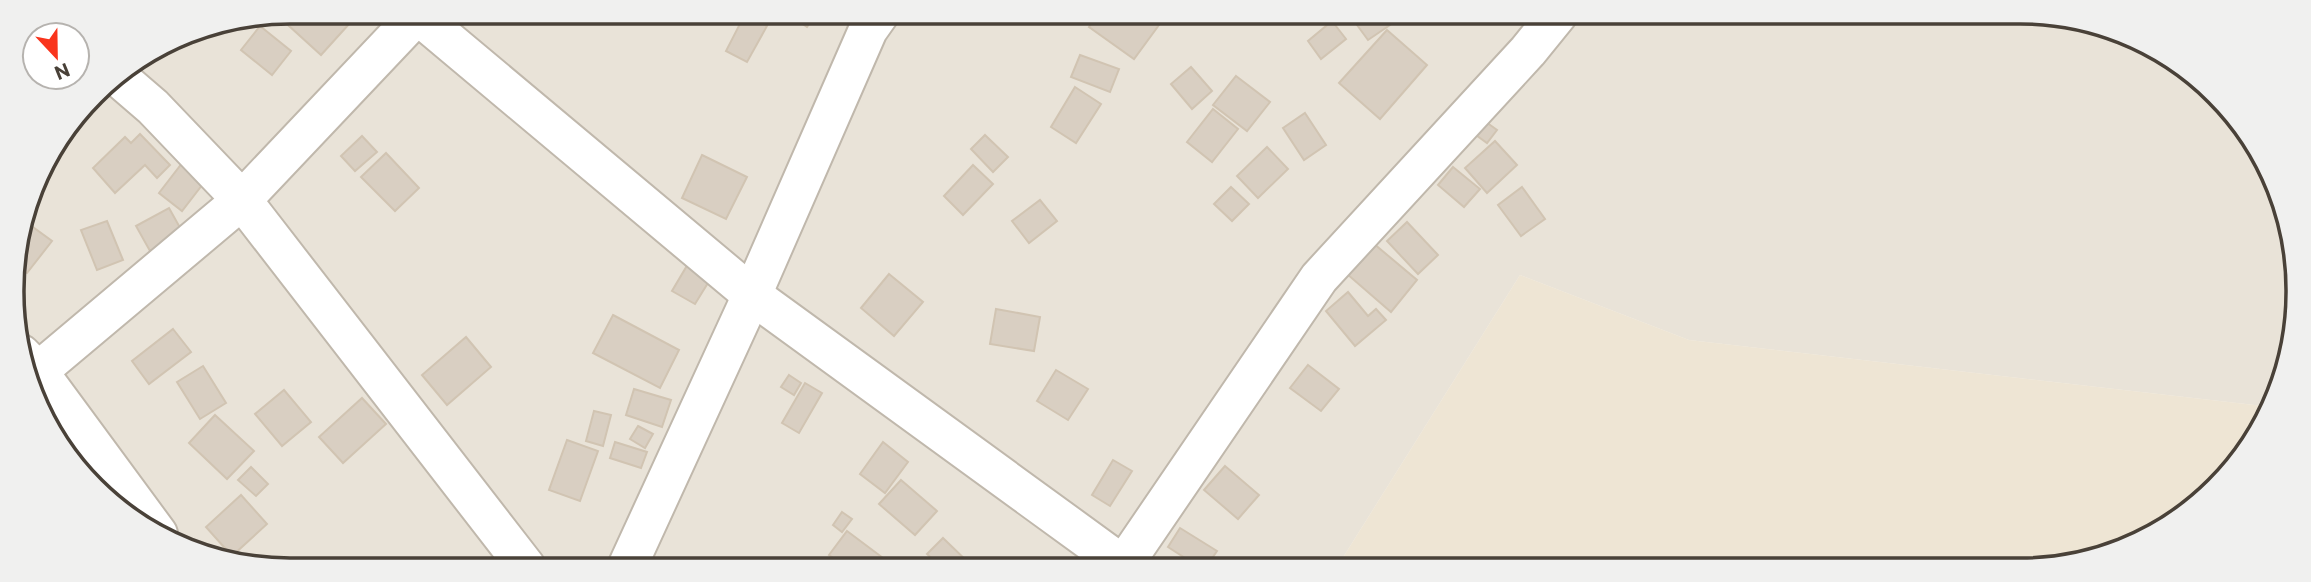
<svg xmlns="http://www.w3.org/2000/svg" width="2311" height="582" viewBox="0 0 2311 582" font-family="Commissioner,sans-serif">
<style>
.residential{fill:#e9e3d8}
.education{fill:#eee5d4}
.building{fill:#d9cfc2;stroke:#d1c4b2;stroke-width:2}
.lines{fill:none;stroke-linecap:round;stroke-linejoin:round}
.minor-casing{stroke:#c0b8ac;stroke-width:42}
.minor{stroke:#fff;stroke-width:38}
.rim{fill:none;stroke:#494138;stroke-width:3.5}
</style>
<rect width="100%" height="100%" fill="#f5f1ea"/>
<polygon class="residential" points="291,12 2057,15 2160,50 2241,122 2289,219 2296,328 2272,407 1689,340 1520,275 1337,567 254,567 152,533 70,461 22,364 13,272 41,167 107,82 185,33"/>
<polygon class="education" points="1520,275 1689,340 2272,407 2270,415 2217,488 2143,541 2056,567 1337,567"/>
<g class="building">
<polygon points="291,12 339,12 350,23 321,55 277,15"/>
<polygon points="786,13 817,13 807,27"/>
<polygon points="1099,13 1117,13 1126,20 1131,13 1143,13 1159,25 1134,59 1089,27"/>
<polygon points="745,14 767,26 747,62 726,51"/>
<polygon points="1349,14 1383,14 1390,25 1368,40"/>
<polygon points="1332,21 1346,39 1321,59 1308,41"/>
<polygon points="260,26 291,51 272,75 241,50"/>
<polygon points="1387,30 1427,65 1380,119 1339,83"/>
<polygon points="1080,55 1119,69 1110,92 1071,77"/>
<polygon points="1191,67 1212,91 1192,109 1171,84"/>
<polygon points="1236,76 1270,102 1247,131 1213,105"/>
<polygon points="1075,87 1101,104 1076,143 1051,127"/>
<polygon points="1213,109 1238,129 1212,162 1187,142"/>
<polygon points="1305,113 1326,145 1304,160 1283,128"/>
<polygon points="1486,122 1497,130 1487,143 1476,135"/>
<polygon points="140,134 170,165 157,178 145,165 115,193 93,168 125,137 131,143"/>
<polygon points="985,135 1008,157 993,172 971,149"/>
<polygon points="362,136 377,152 355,171 341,156"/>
<polygon points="1495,141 1517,165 1487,193 1465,168"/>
<polygon points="1267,147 1288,169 1258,198 1237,176"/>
<polygon points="386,153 419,188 395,211 361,177"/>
<polygon points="50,155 56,159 37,184 41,167"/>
<polygon points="702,155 747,177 726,219 682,198"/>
<polygon points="183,162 206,180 182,211 159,193"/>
<polygon points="973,165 993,184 963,215 944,196"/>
<polygon points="1453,167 1480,189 1464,207 1438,185"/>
<polygon points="1231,187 1249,204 1232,221 1214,204"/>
<polygon points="1522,187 1545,219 1521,236 1498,205"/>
<polygon points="1040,200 1057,221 1029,243 1012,221"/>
<polygon points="169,208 183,233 150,251 136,226"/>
<polygon points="107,221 123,260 97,270 81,230"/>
<polygon points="26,222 52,241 27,273 15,265"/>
<polygon points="1407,222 1438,255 1418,274 1387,241"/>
<polygon points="1373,243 1417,280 1391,312 1347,274"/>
<polygon points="688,264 711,278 695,304 672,291"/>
<polygon points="889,274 923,302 894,336 861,308"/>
<polygon points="1348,292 1368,316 1376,309 1386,320 1355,346 1326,311"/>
<polygon points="996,309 1040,317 1034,351 990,344"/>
<polygon points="613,315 679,350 660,388 593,353"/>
<polygon points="173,329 191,352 149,384 132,361"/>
<polygon points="466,337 491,367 447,405 422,375"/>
<polygon points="1308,365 1339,389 1321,411 1290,388"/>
<polygon points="203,366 226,403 200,419 177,382"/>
<polygon points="1056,370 1088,389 1068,420 1037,401"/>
<polygon points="789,375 801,383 794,395 781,387"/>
<polygon points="805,383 822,393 799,433 782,423"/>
<polygon points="634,389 671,400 662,427 626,415"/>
<polygon points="284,390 311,422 282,446 255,414"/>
<polygon points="362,398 386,424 343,463 319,437"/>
<polygon points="594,411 611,415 603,446 586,441"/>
<polygon points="215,415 254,451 227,479 189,443"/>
<polygon points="638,426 653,434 645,448 630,439"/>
<polygon points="567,440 598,451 580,501 549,490"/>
<polygon points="615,442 647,452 641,468 610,458"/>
<polygon points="883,442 908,462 885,493 860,474"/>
<polygon points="1113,460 1132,471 1110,506 1092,495"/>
<polygon points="1225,466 1259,495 1238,519 1204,490"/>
<polygon points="251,467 268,484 256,496 238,480"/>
<polygon points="901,480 937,511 915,535 879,504"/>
<polygon points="241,495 267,524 232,556 206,527"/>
<polygon points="842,512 852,519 842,532 833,525"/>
<polygon points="1180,528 1217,551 1206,567 1199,567 1168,547"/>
<polygon points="847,531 895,567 846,567 829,555"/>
<polygon points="943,538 971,565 968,567 941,567 927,554"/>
</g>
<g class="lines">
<defs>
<g id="minor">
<polyline points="414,12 752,295 1123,565"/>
<polyline points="117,76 153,107 242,200 526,567"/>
<polyline points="21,354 38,371 158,534"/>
<polyline points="29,379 242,200 420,12"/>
<polyline points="627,567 752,295 868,30 880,13"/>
<polyline points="1122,567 1319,278 1528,51 1558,14"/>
</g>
</defs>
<use href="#minor" class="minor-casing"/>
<use href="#minor" class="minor"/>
</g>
<path d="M0 0H2311V582H0ZM290 24H2020A266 266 0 0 1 2286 290V292A266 266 0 0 1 2020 558H290A266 266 0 0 1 24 292V290A266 266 0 0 1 290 24Z" fill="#f0f0ef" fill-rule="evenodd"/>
<path class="rim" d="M290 24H2020A266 266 0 0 1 2286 290V292A266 266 0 0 1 2020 558H290A266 266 0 0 1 24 292V290A266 266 0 0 1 290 24Z"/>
<g transform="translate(56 56) rotate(158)"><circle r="33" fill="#ffffff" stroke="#b6b3af" stroke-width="2"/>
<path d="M0-5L12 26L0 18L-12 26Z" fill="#f9341c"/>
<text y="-10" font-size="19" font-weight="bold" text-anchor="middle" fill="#494138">N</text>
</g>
</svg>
